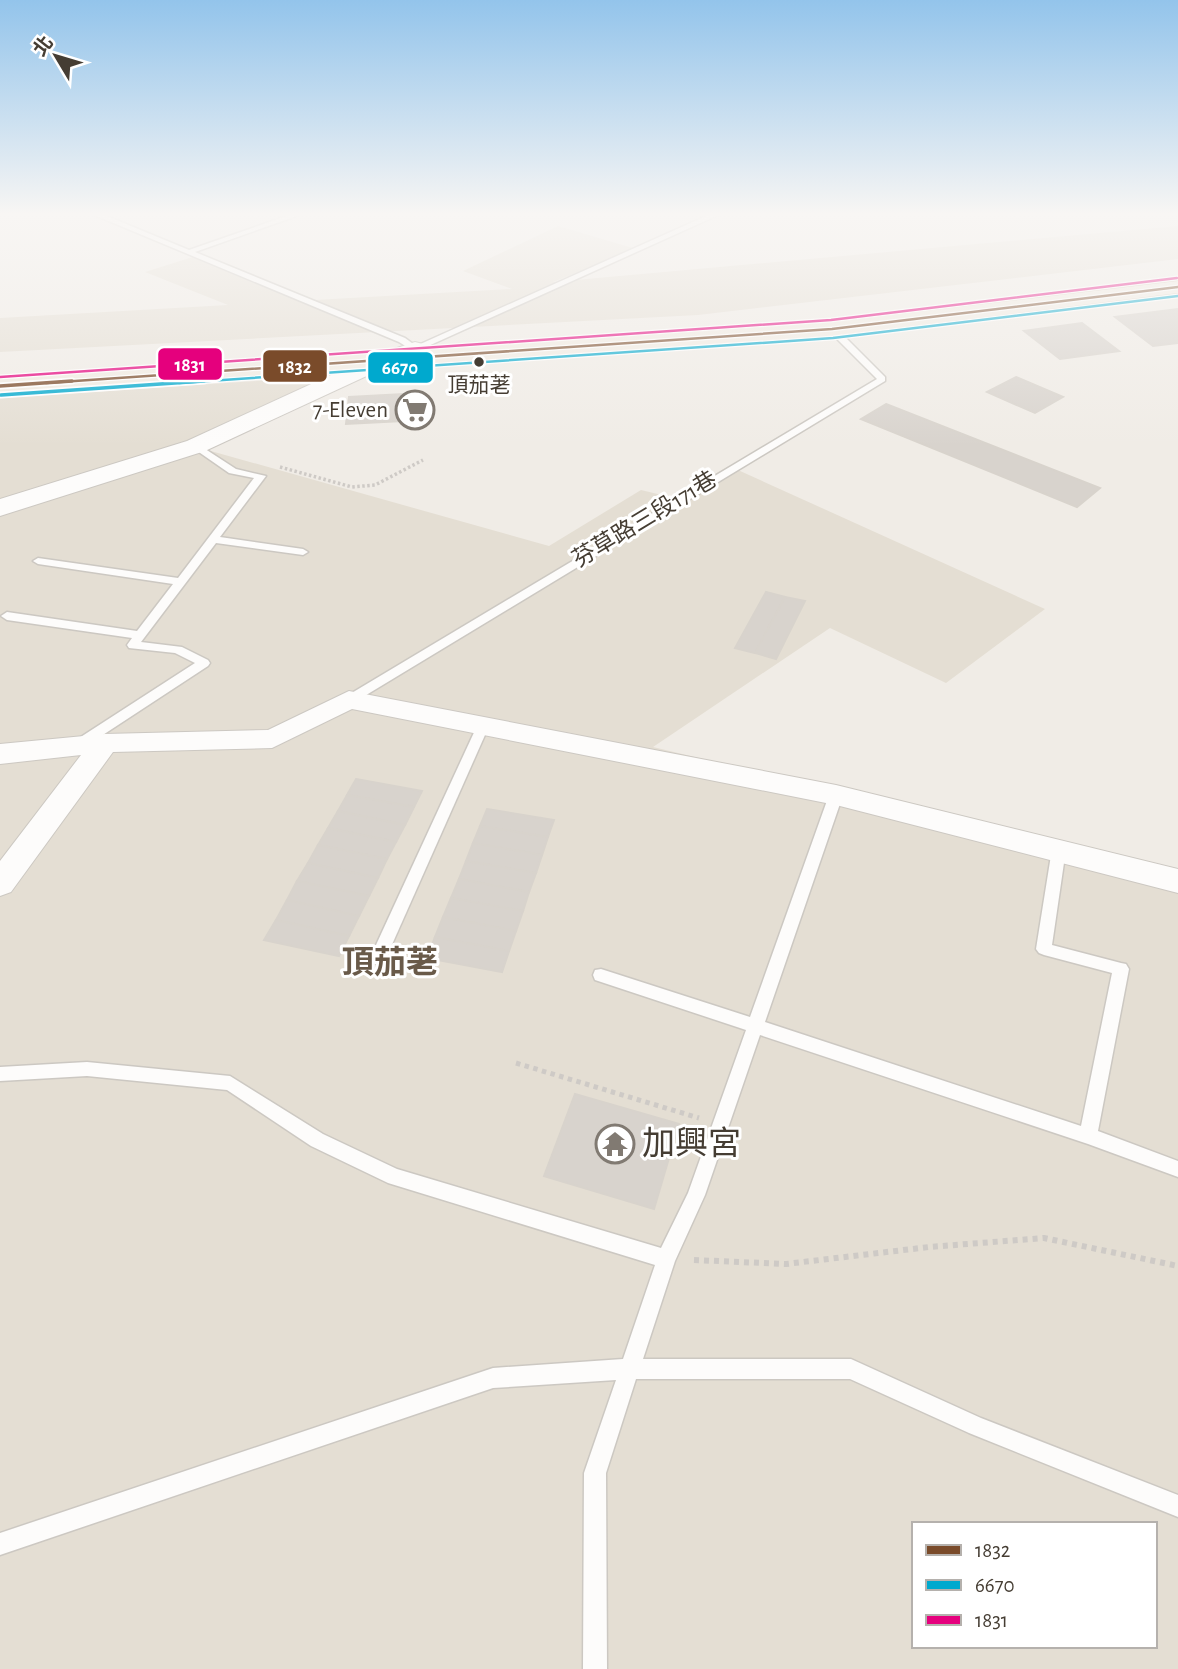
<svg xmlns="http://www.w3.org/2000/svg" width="1178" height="1669" viewBox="0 0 1178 1669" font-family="'Alegreya Sans','Noto Sans TC',sans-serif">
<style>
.residential{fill:#e4ded3;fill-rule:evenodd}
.building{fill:#d8d3cd;stroke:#d8d3cc;stroke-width:2}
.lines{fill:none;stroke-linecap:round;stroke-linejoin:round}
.service-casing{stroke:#ccc8c2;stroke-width:3}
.minor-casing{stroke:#ccc8c2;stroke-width:2}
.tertiary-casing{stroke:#ccc8c2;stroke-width:2}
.primary-casing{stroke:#d3c7b2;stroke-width:3}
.path-far2{stroke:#cecac6;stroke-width:3.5;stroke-dasharray:2.5 2.5;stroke-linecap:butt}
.path-far1{stroke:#cecac6;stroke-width:5;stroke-dasharray:4.5 4.5;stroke-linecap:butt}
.path{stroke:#cecac6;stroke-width:6;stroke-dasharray:5 5;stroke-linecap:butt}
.service{fill:#fdfcfb;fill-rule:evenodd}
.minor{fill:#fdfcfb;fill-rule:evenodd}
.tertiary{fill:#fdfcfb;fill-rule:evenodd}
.primary{fill:#f1ebe2;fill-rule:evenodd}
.bus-1-far1-casing{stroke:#fff;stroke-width:5}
.bus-1-casing{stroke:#fff;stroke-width:7}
.bus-2-far1-casing{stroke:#fff;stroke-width:5}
.bus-2-casing{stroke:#fff;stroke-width:7}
.bus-3-casing{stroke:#fff;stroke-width:5}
.bus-1-far1{stroke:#7a4b2a;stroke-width:2.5}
.bus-1{stroke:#7a4b2a;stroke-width:3.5}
.bus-2-far1{stroke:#00a9ce;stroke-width:2.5}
.bus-2{stroke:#00a9ce;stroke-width:3.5}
.bus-3{stroke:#e5007d;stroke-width:2.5}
.bus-dot{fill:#453d33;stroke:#fff;stroke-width:2.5}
.labels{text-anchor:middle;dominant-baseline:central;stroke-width:6;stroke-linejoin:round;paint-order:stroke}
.far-bus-label{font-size:21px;fill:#453d33;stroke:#fff}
.far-poi-label{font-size:23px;fill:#453d33;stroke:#fff;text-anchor:end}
.far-street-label{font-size:23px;fill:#453d33;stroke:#fff}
.quarter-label{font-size:32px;font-weight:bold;fill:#695a49;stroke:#fff}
.near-poi-label{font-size:33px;fill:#453d33;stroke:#fff;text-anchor:start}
.line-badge{stroke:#fff;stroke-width:2.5}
.badge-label{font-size:19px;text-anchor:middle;font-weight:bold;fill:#fff}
</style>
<rect width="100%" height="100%" fill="#f0ece6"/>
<g class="residential">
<polygon points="558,226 636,249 553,282 1178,226 1178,259 698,315 0,352 0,318 228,305 145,272 196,256 315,300 512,289 463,271"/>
<path d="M303 378 315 388 186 444 549 546 641 490 674 498 729 466 1045 609 946 683 830 628 653 747 1178 873V1669H0V398ZM914 1524H1155V1646H914Z"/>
</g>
<g class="building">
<polygon points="1178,309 1178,343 1153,346 1115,317"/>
<polygon points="1082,323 1119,351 1060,359 1024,331"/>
<polygon points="1016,377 1063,397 1035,413 987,392"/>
<polygon points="422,393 422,420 346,424 349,397"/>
<polygon points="886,404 1100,488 1077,507 861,419"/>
<polygon points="766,592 785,597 755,653 735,648"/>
<polygon points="785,597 805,601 776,659 755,653"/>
<polygon points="356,779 422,791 414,807 347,795"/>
<polygon points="347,795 414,807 405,825 338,811"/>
<polygon points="487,809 554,820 548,837 480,826"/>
<polygon points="338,811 405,825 396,842 328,828"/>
<polygon points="480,826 548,837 542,855 473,843"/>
<polygon points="328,828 396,842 387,859 318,845"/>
<polygon points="473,843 542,855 536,873 466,861"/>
<polygon points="318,845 387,859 378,878 308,863"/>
<polygon points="466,861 536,873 529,892 459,879"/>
<polygon points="308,863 378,878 369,896 297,881"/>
<polygon points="459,879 529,892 523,911 451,898"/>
<polygon points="297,881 369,896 359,916 287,900"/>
<polygon points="451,898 523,911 516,931 443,917"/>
<polygon points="287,900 359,916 349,936 276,920"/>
<polygon points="443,917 516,931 509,951 435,937"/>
<polygon points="276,920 349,936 339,956 264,940"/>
<polygon points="435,937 509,951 502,972 427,958"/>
<polygon points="575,1094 679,1124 654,1209 544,1176"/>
</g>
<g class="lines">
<defs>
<g id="service">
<polygon points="87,212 97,212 189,250 298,212 308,212 195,252 405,338 416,346 715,212 725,212 415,352 399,342"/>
<polygon points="829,327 835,327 885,377 885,381 353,703 345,703 343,700 345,697 877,379 829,331"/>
<polygon points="196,443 236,469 266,476 220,537 303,549 308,552 303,555 216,543 141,642 182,647 208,660 210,663 208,666 83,748 73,748 72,745 73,742 195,663 175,653 129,648 127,645 132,638 7,620 1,616 7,612 137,631 173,584 38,564 33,561 38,558 178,578 254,478 229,473 193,448 193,444"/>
<polygon points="483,722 489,726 386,958 383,962 378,964 373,962 370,958 477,726"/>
<polygon points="836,790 843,795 765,1022 1081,1126 1112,973 1044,955 1039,953 1036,949 1052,849 1054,845 1064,845 1066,849 1052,945 1121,963 1126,964 1129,969 1098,1131 1178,1161 1178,1177 1088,1144 760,1035 705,1195 675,1261 643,1359 851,1359 981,1418 1178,1495 1178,1517 969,1433 850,1379 636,1379 606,1473 607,1669 583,1669 584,1473 616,1380 493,1388 0,1555 0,1533 493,1368 623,1359 655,1265 388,1183 311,1146 227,1090 87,1076 0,1081 0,1067 87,1062 230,1076 323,1134 397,1169 661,1248 688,1193 746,1030 595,980 593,975 595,970 601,969 750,1017 829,795"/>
</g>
<polygon id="minor" points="349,691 836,785 1178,869 1178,893 836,805 352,709 272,748 113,752 11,892 0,896 0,861 81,755 0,764 0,744 105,734 268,730"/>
<polygon id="tertiary" points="415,342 423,344 426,349 423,354 386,367 205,451 0,516 0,499 187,441 370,357"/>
<polygon id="primary" points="1178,281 1178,293 832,336 0,393 0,379 832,322"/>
</defs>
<use href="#service" class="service-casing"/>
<use href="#minor" class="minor-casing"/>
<use href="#tertiary" class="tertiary-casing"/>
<use href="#primary" class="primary-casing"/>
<polyline class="path-far2" points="280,467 352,487 375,485 423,460"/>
<polyline class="path-far1" points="516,1063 699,1118"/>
<polyline class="path" points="694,1260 786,1264 929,1247 1044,1238 1178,1266"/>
<use href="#service" class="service"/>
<use href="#minor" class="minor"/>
<use href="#tertiary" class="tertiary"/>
<use href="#primary" class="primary"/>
<defs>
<polyline id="bus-1-far1" points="46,383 832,329 1178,287"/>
<polyline id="bus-1" points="0,386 72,381"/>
<polyline id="bus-2-far1" points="179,383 833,338 1178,296"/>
<polyline id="bus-2" points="1,395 204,381"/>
<polyline id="bus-3" points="0,377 831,320 1177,278"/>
</defs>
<use href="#bus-1-far1" class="bus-1-far1-casing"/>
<use href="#bus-1" class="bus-1-casing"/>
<use href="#bus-2-far1" class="bus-2-far1-casing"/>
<use href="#bus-2" class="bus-2-casing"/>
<use href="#bus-3" class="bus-3-casing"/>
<use href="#bus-1-far1" class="bus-1-far1"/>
<use href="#bus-1" class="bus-1"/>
<use href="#bus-2-far1" class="bus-2-far1"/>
<use href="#bus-2" class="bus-2"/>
<use href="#bus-3" class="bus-3"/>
</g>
<linearGradient id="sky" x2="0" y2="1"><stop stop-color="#93c4eb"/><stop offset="0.48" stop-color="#f8f6f4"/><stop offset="1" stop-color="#f8f6f4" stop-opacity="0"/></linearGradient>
<rect width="1178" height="446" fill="url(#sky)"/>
<defs>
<symbol id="supermarket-ring" viewBox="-11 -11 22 22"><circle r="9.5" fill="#fff" stroke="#817a72" stroke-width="1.5"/><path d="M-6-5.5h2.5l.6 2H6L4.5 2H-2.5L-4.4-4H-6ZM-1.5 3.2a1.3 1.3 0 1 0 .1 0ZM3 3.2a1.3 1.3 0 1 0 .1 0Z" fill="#817a72"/></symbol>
<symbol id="temple-ring" viewBox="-11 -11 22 22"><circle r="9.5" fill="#fff" stroke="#817a72" stroke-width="1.5"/><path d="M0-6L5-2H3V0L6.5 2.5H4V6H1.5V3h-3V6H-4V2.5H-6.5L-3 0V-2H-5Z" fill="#817a72"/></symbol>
</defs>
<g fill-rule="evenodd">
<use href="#supermarket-ring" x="393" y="388" width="44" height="44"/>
<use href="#temple-ring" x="593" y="1122" width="44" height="44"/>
</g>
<circle class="bus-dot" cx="479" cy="362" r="6"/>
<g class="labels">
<g class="far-bus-label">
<text x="479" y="385">頂茄荖</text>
</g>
<g class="far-poi-label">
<text x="388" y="410">7-Eleven</text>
</g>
<g class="far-street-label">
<text transform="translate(645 520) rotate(-31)">芬草路三段171巷</text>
</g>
<g class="quarter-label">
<text x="390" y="963">頂茄荖</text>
</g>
<g class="near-poi-label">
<text x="642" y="1144">加興宮</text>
</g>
</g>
<g class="line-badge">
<rect x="157" y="347" width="66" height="34" rx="7" fill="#e5007d"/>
<rect x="262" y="349" width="66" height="34" rx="7" fill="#7a4b2a"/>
<rect x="367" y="351" width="67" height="33" rx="7" fill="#00a9ce"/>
</g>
<g class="badge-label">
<text x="190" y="371">1831</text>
<text x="295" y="373">1832</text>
<text x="400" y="374">6670</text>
</g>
<rect x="912" y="1522" width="245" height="126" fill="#ffffff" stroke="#b5b1ad" stroke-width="2"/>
<rect x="926" y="1545" width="35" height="10" fill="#7a4b2a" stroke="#b5b1ad" stroke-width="2"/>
<text x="975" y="1557" font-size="21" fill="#453d33">1832</text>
<rect x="926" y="1580" width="35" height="10" fill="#00a9ce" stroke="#b5b1ad" stroke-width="2"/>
<text x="975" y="1592" font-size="21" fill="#453d33">6670</text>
<rect x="926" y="1615" width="35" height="10" fill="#e5007d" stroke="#b5b1ad" stroke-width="2"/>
<text x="975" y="1627" font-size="21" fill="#453d33">1831</text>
<g transform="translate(56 56) rotate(308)" stroke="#ffffff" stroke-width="5" paint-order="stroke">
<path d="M0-5L12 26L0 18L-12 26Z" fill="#453d33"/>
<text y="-10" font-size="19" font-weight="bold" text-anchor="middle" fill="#453d33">北</text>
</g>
</svg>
